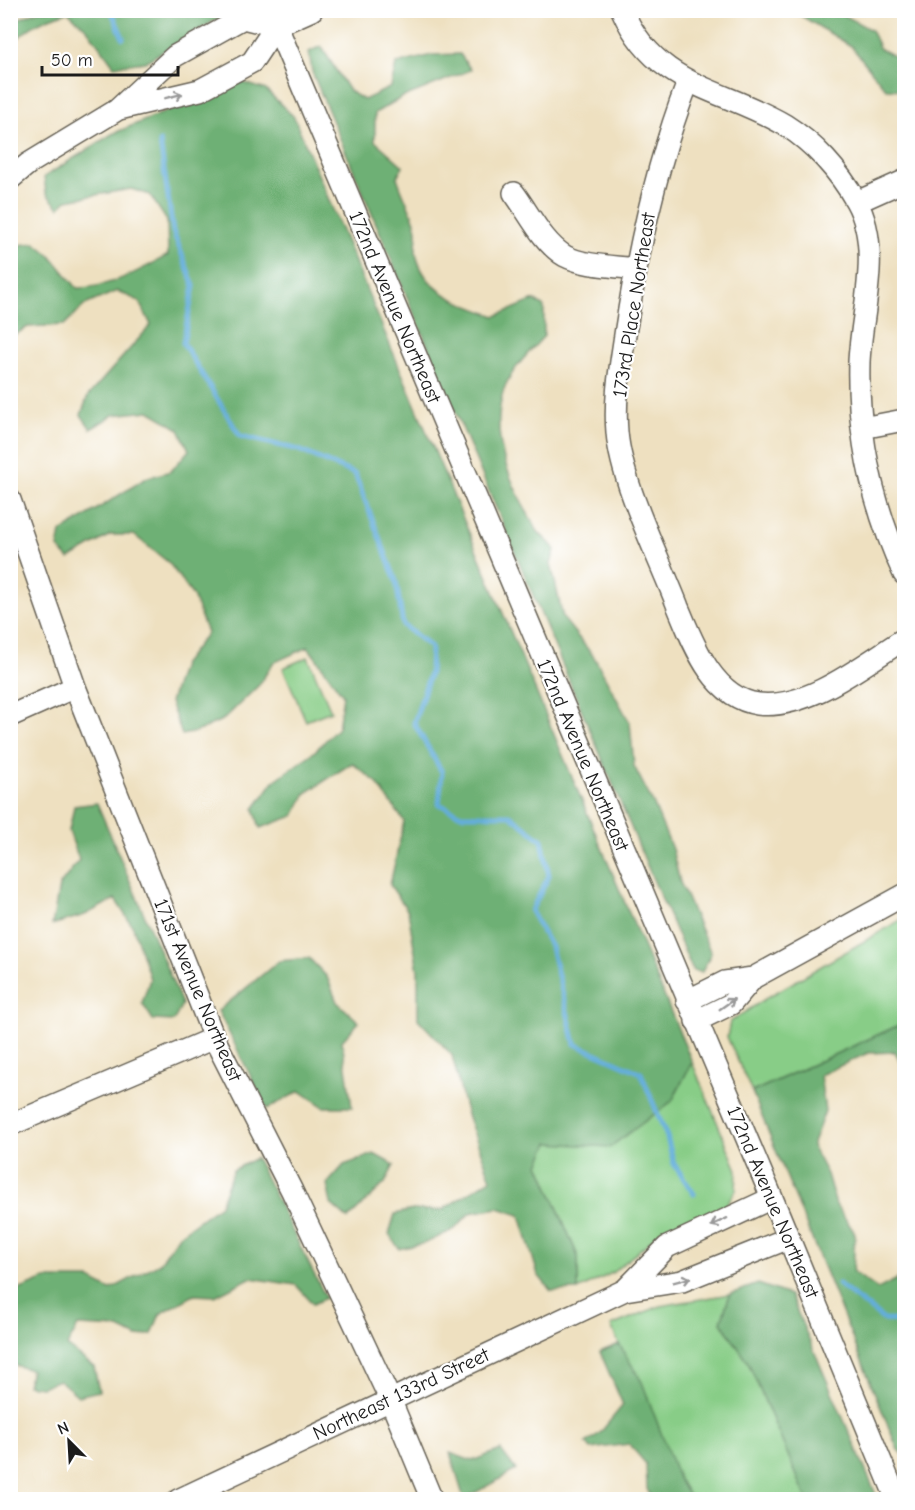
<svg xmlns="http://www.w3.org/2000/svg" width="915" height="1510" font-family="'Comic Neue',sans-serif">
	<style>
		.green { fill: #88cd87; stroke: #527452; stroke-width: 1.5 }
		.forest { fill: #6eb074; stroke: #456648; stroke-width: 1.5 }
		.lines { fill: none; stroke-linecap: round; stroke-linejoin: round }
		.stream { stroke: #63aedb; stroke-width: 5 }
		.minor-casing { stroke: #666155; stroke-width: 24 }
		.minor { stroke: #fff; stroke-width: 21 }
		.oneway { stroke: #999 }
		.labels { text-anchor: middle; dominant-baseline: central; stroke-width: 4.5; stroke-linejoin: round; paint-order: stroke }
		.street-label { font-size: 20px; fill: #1c1c1c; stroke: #fff }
	</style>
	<rect width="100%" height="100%" fill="#fff"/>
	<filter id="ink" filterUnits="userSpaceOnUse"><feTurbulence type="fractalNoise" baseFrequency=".0167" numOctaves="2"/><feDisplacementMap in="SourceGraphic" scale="12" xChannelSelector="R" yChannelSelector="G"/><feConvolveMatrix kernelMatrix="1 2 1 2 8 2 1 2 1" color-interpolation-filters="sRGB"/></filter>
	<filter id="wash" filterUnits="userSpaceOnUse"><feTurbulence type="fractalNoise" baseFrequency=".008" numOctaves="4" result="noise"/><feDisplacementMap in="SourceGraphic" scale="24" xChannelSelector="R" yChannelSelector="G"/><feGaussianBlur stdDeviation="1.35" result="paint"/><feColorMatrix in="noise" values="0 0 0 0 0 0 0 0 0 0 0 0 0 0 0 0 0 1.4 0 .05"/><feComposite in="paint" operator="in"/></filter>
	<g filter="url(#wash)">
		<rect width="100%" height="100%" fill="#eee0c0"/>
		<path class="green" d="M308,657l23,54 -25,10 -23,-53z
			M904,918v105l-152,69 -25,-55 3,-15 38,-25z
			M692,1062l45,108 -1,20 -11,18 -72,31 -41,34 -34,17v-33l-39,-93 10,-22 61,5 62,-46z
			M730,1294l-9,28 27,40 59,137h-116l-13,-21 -67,-152 49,-20z"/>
		<path class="forest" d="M40,10h191v1l-86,51 -31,4 -27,-37 -19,-17c-23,6 -42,15 -57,34v-24z
			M793,11h44l34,19 9,19 24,12v29l-18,-1 -35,-43z
			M321,46l28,45 15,9 27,-13 5,-23 36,-9 28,-1 11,16 -70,28 -26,15v28l28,25 -6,11c5,17 14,32 19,48 3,8 -1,19 0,28 7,39 46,51 80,63l38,-16 10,7v29c-15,17 -37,37 -42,60 -12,48 12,94 35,134 5,8 13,11 18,20l-4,14 12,54 31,39 36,66 4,43 20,39 18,44 8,33 31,71 -9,19 -9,-1 -44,-101 -337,-798 -3,-20z
			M239,81l27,9 28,27 398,945 -20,39 -62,46 -61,-4 -10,21 39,93v33l-27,1 -13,-16 -18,-60 -22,-7 -28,5 -15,16 -29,14 -27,6 -10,-15 6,-20 18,-4h29l49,-31 -25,-67 -14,-57 -34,-36v-48l-10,-60 -18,-26 14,-64 -28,-39 -24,-19 -46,30 -12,23 -34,12 -6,-19 20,-28 40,-29 24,-24 5,-33 -35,-48 -35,16 -14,22 -35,34 -28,13 -14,3 -12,-33 12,-37 25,-32 -14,-37 -24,-33 -35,-28h-24l-41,24 -11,-11 3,-16 85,-54 25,-7 18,-21 -11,-22 -29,-17 -36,4 -22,14 -10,-14 7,-19 63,-71 -12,-24 -22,-10 -32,14 -21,20 -36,2 -17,10v-91l24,-3 16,13 26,32c32,0 64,-18 91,-33l-1,-34 -17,-26 -19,-6 -64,11 -8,8 -13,-15 -2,-16 68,-43z
			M97,803l85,201 -8,17 -21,-1 -11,-17 8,-24 -17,-52 -18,-28 -30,16 -33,10 7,-39 20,-26 -10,-29 5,-25z
			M309,958l18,19 10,25 22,20 -17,19 10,66h-28l-24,-16 -33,18 -49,-98 61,-50z
			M904,1023v45l-9,-16 -27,1 -48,22 5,36 -13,35 15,28 9,31 19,28 -2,39 25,17 21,-11 5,2v175l-6,-5 -146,-358z
			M374,1154l20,11 -9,18 -37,36 -17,-15 -4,-20 17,-19z
			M256,1158l70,140 -13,6 -17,-19 -46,-7 -35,18 -21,-1 -34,19 -8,20 -15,3 -18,-9 -41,-2 -11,20 27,21 5,24 -21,5 -19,-16 -18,7 -14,-2 4,-15 -20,-6v-71l34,-14h45l20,11 50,-27 19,-28 41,-30 13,-35z
			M758,1284l32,11 88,204h-71l-59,-137 -27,-40 9,-28z
			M619,1344l23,38 36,96 13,21h-38l-6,-10 -1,-25 -17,-20 -38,5 -5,-6 14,-10 23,-28 -23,-53z
			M501,1450l15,20 -52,29 -14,-46 22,8z"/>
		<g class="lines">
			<path class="stream" d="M111,10l12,28
				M160,142l13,89 21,55 -11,57 57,93 59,14 56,24 41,107 7,44 28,22 -1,26 -16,50 28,49 -3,32 22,11h49l32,25 7,36 -18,35 20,36 24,97 66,29 26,64 7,27 20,30
				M838,1284l46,36 20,1"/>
		</g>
	</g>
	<g filter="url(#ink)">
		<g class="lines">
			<g class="minor-casing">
				<path id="minor" d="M270,10l510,1207 117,283
					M622,10c34,78 101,78 163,115 29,18 54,46 71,76 27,48 5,111 3,161 -2,74 14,145 45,212
					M688,82c-31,80 -49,162 -62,246 -5,35 -12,69 -9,104 4,51 42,125 61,175 15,36 35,91 80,97 50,6 106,-40 146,-65
					M119,109l81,-19 52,-28 24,-36
					M10,179l18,-15 89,-54 58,-54 68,-38 33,8 36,-16
					M514,193c15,20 29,50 51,63 19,10 49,10 71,13
					M857,202l47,-21
					M862,428l42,-8
					M10,500l65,187 139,351 78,153 98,208 42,101
					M10,716l65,-29
					M687,1001l38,-19 28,-4 151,-83
					M696,1021l35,-17 22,-26
					M10,1125l204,-87
					M625,1290l42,-43 105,-49
					M178,1500l447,-210 57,-9 107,-43"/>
			</g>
			<use href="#minor" class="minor"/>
		</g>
		<defs><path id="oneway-shaft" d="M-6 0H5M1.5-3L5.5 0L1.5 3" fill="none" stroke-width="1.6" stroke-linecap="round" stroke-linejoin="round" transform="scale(1.5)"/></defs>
		<g class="oneway">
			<use href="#oneway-shaft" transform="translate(174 96) rotate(-14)"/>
			<use href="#oneway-shaft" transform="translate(727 1004) rotate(-35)"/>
			<use href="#oneway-shaft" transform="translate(719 1222) rotate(155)"/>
			<use href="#oneway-shaft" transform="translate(682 1280) rotate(-15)"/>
		</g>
	</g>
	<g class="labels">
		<g class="street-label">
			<text transform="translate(634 305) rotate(-81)">173rd Place Northeast</text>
			<text transform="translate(395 307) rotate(67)">172nd Avenue Northeast</text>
			<text transform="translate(583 755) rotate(67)">172nd Avenue Northeast</text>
			<text transform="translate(198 990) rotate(67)">171st Avenue Northeast</text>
			<text transform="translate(773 1202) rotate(67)">172nd Avenue Northeast</text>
			<text transform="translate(401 1394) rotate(-25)">Northeast 133rd Street</text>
		</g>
	</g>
	<rect width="915" height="1510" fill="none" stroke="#fff" stroke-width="36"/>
	<g transform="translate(69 1441) rotate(336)" stroke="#ffffff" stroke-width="4.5" paint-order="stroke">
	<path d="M0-4.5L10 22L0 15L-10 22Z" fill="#1c1c1c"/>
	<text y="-9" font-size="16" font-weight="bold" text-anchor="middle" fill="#1c1c1c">N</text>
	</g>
	<path d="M42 66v9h136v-9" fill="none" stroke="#1c1c1c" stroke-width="3"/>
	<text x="51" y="66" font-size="18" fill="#1c1c1c" stroke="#ffffff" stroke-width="4.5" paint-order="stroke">50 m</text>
</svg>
